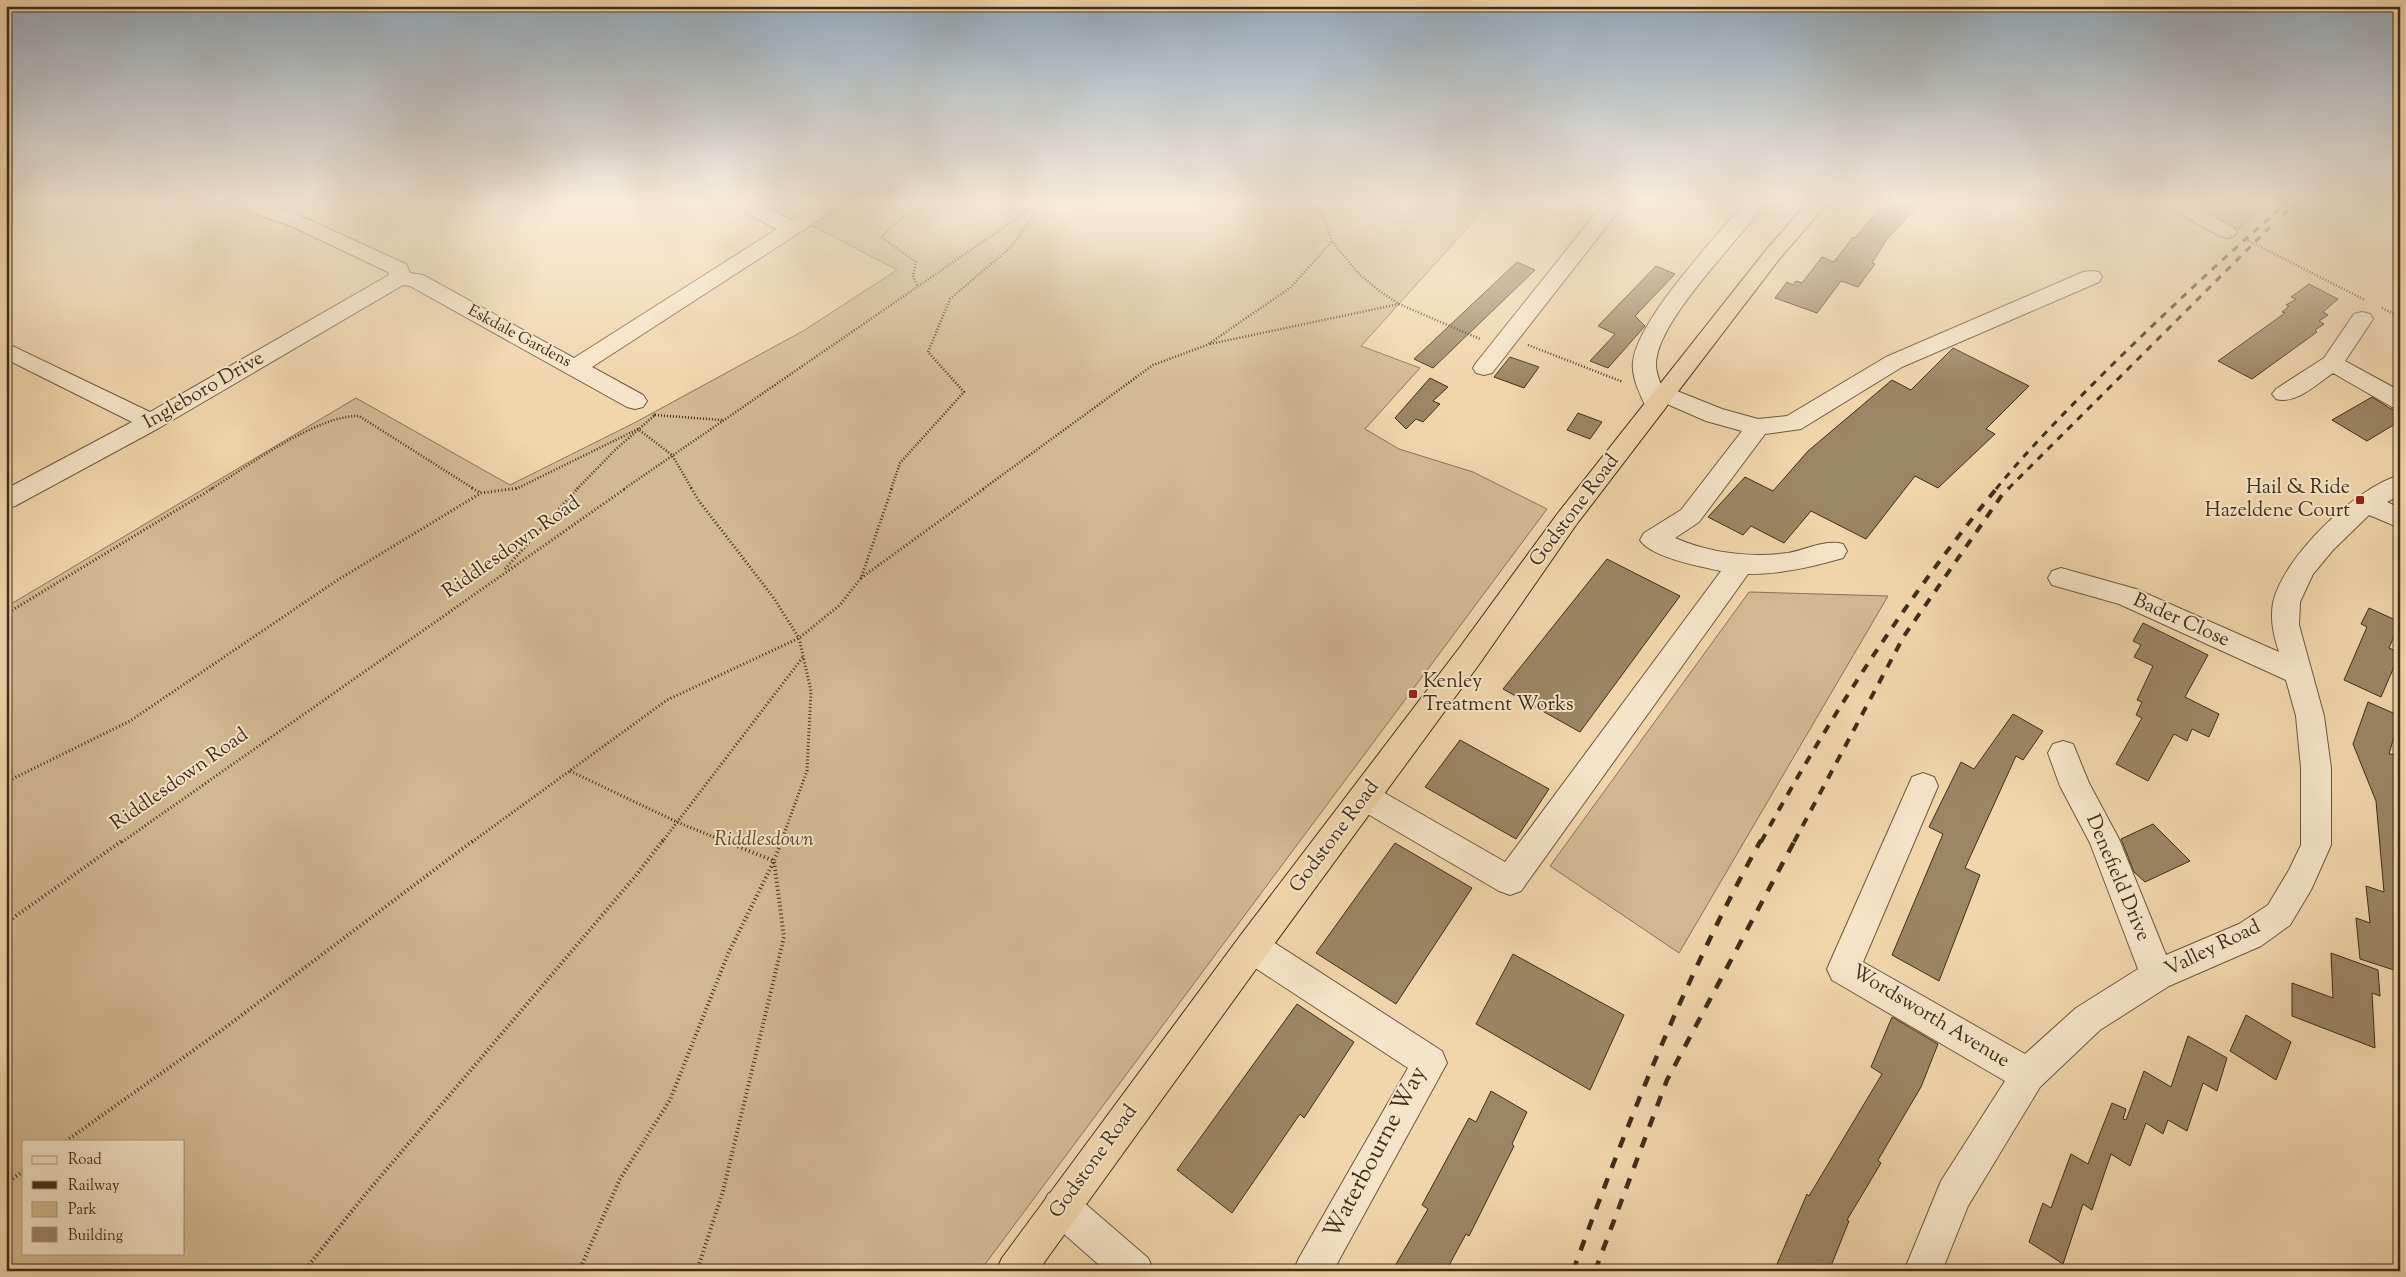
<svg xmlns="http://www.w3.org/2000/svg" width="2406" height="1277" font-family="'Sorts Mill Goudy',serif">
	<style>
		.green { fill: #d3b992; stroke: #8a7455; fill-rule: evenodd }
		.building { fill: #9c8564; stroke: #402e18 }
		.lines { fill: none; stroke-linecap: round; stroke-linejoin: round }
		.minor-casing { stroke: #6c583d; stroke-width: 2 }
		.highway-casing { stroke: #402e18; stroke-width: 2 }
		.path-far2 { stroke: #402e18; stroke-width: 2.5; stroke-dasharray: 1 2; stroke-linecap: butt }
		.path-far1 { stroke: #402e18; stroke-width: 3; stroke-dasharray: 1 2.5; stroke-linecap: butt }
		.path { stroke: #402e18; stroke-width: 4; stroke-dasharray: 1 3; stroke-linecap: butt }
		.minor { fill: #f6e4c8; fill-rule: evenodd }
		.highway { fill: #f1d5ab; fill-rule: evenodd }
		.rail-far2 { stroke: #402e18; stroke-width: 3; stroke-dasharray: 7 7; stroke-linecap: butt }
		.rail-far1 { stroke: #402e18; stroke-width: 4; stroke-dasharray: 9 9; stroke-linecap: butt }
		.rail { stroke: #402e18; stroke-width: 4.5; stroke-dasharray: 11 11; stroke-linecap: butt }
		.poi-dot { fill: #8f2418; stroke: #f6e4c8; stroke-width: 2 }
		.labels { text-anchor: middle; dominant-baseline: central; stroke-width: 4; stroke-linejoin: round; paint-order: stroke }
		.far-street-label { font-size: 16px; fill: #402e18; stroke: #f6e4c8 }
		.street-label { font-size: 20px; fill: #402e18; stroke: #f6e4c8 }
		.poi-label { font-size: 20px; fill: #402e18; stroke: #f6e4c8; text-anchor: end }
		.park-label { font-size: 20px; font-style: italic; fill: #5d4a30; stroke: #f6e4c8 }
		.near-street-label { font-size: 24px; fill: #402e18; stroke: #f6e4c8 }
	</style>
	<rect width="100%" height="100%" fill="#f1d5ab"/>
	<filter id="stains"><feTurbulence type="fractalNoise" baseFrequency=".004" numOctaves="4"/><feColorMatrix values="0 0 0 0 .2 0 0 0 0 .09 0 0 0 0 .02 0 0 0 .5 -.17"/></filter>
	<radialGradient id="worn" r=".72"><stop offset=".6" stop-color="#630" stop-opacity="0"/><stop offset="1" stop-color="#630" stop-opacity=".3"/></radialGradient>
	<path class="green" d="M845,203h645l-129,143 59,22 -55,61 34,20 74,23 74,37 -567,762h-974v-664l350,-209 154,87 126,-63 167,-91 94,-61 -86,-45zM24,1141h160v112h-160z
		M2180,203h87l-32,30z
		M1749,592l139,4 -209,357 -129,-87z"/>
	<path class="building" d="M1884,203h36l-33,36 -15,24 3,1 -17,23 -17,-6 -24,32 -42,-15 12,-16 6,3 3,-4 6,2 20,-26 12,5 19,-25 2,1z
		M1517,262l18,8 -102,98 -19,-9z
		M1656,266l19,8 -40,42 10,10 -37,42 -18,-7 25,-27 -17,-8z
		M2309,284l29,15 -15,13 5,3 -9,6 5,3 -9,6 2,2 -65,47 -34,-18 67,-48 -3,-1 7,-6 -3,-1 10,-6 -5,-2z
		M1953,348l76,38 -43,43 9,5 -57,54 -23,-12 -49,63 -55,-28 -27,32 -33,-17 -8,9 -35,-18 37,-40 28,14 35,-40 84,-71 19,10z
		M1510,357l29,10 -15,21 -30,-11z
		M1430,378l18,9 -15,14 7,3 -17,18 -7,-3 -10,10 -11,-11z
		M2372,397l19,12 9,2v10l-33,20 -35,-21z
		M1578,413l24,9 -12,17 -23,-9z
		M1607,559l73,37 -100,136 -77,-43z
		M2369,608l31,14 -11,26 11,5 -19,44 -37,-17 23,-53 -6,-3z
		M2143,623l65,32 -23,42 34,17 -10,23 -17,-8 -5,12 -13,-7 -26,47 -32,-17 26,-46 -6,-3 6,-13 -5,-2 16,-34 -19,-9 7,-12 -8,-4z
		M2368,702l32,14 -11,38 11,1v217l-40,-13 -4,-41 14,5 -4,-37 18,6 -8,-91 -23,-57z
		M2013,714l30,17 -20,29 -7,-4 -51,112 15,7 -41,106 -47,-26 51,-121 -14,-7 32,-65 13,7z
		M1460,740l89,49 -33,50 -91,-52z
		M2153,824l37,37 -45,21 -11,-10 -13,-33z
		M1395,843l77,45 -76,116 -80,-51z
		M2331,953l47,17 2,26 -8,-3 3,55 -83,-32v-33l41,15z
		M1513,954l111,61 -34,75 -114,-66z
		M1297,1004l57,38 -50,76 -4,-4 -68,99 -55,-43z
		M2246,1015l45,27 -15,38 -46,-29z
		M1892,1017l46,27 -17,43 -43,73 3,3 -34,57 2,1 -20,50h-55l33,-77 2,2 73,-122 -11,-7z
		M2188,1036l39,22 -10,33 -14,-8 -16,48 -19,-11 -5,14 -17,-11 -16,43 -19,-12 -19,56 -9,-6 -20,60 -34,-22 14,-39 8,5 20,-54 17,10 24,-61 14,6 -3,10 3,1 18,-49 27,16z
		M1491,1091l36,21 -15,32 2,2 -45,90 -3,-2 -20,37h-54l36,-62 -6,-4 47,-87 7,4z"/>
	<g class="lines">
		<g class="minor-casing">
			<path id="minor" d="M6,203h20l-3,4 -17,7z
				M233,203h30l44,16 99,45 4,9 13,2 151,83 203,-129 -43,-22 -3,-4h26l35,17 26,-17h24l-3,4 -247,160 51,28 4,6 -4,6 -8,2 -8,-2 -217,-121 -7,-1 -244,143 -144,78 -9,3v-20l126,-67 -126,-63v-16l144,69 239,-137 -1,-3 -95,-45 -57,-20z
				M1604,203h21l-133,170 -8,2 -8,-2 -3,-5 3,-5z
				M1744,203h21c-25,37 -110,119 -109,162 0,7 3,15 6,22l10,2 50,20 36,10 29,-3 99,-59 197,-85 8,-1 8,1 3,5 -3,5 -197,85 -101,62 -36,5 -66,88 -24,16c35,15 75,20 113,15 17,-3 38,-14 55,-9l4,7 -4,7c-32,9 -61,16 -95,16l-227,317 -11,4 -11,-4 -145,-85 -4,-9 4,-9 11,-4 11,4 129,74 216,-291c-19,-4 -71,-14 -81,-31l4,-7 37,-23 61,-79 -36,-10 -39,-17 -3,6 -8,2 -8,-2c-7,-12 -17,-34 -15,-48 4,-42 83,-125 111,-159z
				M2164,203h25l45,25 3,4 -3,4 -7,2 -7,-2 -53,-29z
				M2362,312l8,2 3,5 -28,42 55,30v18l-8,-2 -59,-34c-16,11 -38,32 -57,26l-4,-5 4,-5 48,-31 30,-44z
				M2400,475v20l-13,7 13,6v20l-31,-13 -36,35 -20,24 -13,28 -1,23 25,91 7,52v77l-20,45 -21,35 -29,21 -92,40 -69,44 -60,57 -72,119 -26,65h-38l37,-90 64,-100 -173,-101 -5,-11 85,-192 11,-4 11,4 4,9 -75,176 162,92 51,-46 62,-39 -48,-126 -30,-57 -12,-33 5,-9 10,-3 10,3 16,39 30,56 47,116 73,-31 29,-19 21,-35 12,-25v-77l-5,-52 -10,-36 -167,-76 -67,-19 -4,-7 4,-7 9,-3 75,21 143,63c-5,-16 -9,-31 -6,-49 10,-46 82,-115 127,-128z
				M1252,932l12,4 178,115 5,12 -114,208h-40l6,-13 109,-190 -168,-110 -4,-11 4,-11z
				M1061,1188l13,6 74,64 6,13h-48l-58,-51 -6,-13 6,-13z"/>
		</g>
		<g class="highway-casing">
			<path id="highway" d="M1807,203h21l-48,55 -204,267 -96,138 -216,295 -226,313h-42l6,-13 238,-322 220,-289 98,-134 208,-263z"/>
		</g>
		<path class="path-far2" d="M1309,203l14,14 9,24 26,32 20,17 21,14 81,35
			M2245,239l120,61
			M917,285l-4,-9 3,-14 -35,-25 24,-22 29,-12
			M2382,308l18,9
			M1210,344l189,-40
			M1528,345l95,37
			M655,415l67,5
			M211,489c37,-23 106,-74 148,-73l115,73
			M516,489l122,-60 34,26 20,34
			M577,489l38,-39 40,-35 -2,-1
			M624,489l415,-286
			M891,489l9,-26 64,-71 -36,-40 22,-53 62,-53 30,-43
			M983,489l170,-124 54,-20 83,-57 42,-47"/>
		<path class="path-far1" d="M472,488l9,5
			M691,488l8,13 74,96 26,41 12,53 -4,80 -26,71
			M505,569l73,-81
			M861,578l124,-90
			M6,614l207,-126
			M570,771l107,51 49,20
			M6,782l124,-61 206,-140 145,-88 38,-5
			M122,842l504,-354
			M472,842l195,-142 132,-62 41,-33 21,-27 31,-90
			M662,842l141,-185"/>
		<path class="path" d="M6,923l117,-83
			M66,1141l156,-111 252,-190
			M6,1183l18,-12
			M304,1271l60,-75 274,-323 25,-33
			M579,1271l41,-92 50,-79 58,-146 46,-93 8,-21
			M697,1271l26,-80 61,-254 -10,-76 -52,-21"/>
		<use href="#minor" class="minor"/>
		<use href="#highway" class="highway"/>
		<path class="rail-far2" d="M2283,215l13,-12
			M1996,489c35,-43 75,-83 115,-123 57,-56 115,-111 176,-163
			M2008,489l262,-262"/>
		<path class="rail-far1" d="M1761,842c68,-124 146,-245 236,-354
			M1794,842l110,-206 98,-141 7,-7"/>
		<path class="rail" d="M1573,1271c54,-147 112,-294 188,-431
			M1595,1271l72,-191 128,-240"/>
	</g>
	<linearGradient id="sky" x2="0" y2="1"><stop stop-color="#93aabc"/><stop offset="0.53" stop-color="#f9ecd9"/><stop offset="1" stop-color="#f9ecd9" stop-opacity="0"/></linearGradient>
	<rect width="2406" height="382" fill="url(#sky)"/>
	<g class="poi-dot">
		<rect x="2355" y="495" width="10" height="10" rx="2.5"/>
		<rect x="1408" y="689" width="10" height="10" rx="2.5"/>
	</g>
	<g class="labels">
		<g class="far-street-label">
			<text transform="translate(519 337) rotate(28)">Eskdale Gardens</text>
		</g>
		<g class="street-label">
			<text transform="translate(204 391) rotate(-30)">Ingleboro Drive</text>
			<text transform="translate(1575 511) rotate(-53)">Godstone Road</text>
			<text transform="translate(512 548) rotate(-35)">Riddlesdown Road</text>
			<text transform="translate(2181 621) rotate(24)">Bader Close</text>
			<text transform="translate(180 780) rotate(-35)">Riddlesdown Road</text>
			<text transform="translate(1335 837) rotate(-53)">Godstone Road</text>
			<text transform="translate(2117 878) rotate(67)">Denefield Drive</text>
			<text transform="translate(2213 949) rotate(-26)">Valley Road</text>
			<text transform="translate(1930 1017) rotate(31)">Wordsworth Avenue</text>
			<text transform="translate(1094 1162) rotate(-54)">Godstone Road</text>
		</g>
		<g class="poi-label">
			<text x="2350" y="488">Hail &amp; Ride<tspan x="2350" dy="23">Hazeldene Court</tspan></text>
			<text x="1423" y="682" text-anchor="start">Kenley<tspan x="1423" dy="23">Treatment Works</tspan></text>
		</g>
		<g class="park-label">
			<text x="764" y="840">Riddlesdown</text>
		</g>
		<g class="near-street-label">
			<text transform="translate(1376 1153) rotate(-62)">Waterbourne Way</text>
		</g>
	</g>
	<rect width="2406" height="1277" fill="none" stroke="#f1d5ab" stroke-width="25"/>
	<rect x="8" y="8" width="2391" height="1262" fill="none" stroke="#402e18" stroke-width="2.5"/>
	<rect x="12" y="12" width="2381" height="1252" fill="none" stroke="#402e18"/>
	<rect x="22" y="1140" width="162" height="115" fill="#f6e4c8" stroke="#ad9b82"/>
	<rect x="32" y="1156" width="25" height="8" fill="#f6e4c8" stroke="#ad9b82"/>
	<text x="68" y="1164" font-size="15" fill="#402e18">Road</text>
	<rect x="32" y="1181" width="25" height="8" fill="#402e18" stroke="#ad9b82"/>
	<text x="68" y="1190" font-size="15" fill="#402e18">Railway</text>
	<rect x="32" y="1202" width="25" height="15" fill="#d3b992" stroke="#ad9b82"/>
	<text x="68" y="1214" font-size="15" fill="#402e18">Park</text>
	<rect x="32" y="1227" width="25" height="15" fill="#9c8564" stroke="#ad9b82"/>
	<text x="68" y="1240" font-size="15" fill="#402e18">Building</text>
	<rect width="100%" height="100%" filter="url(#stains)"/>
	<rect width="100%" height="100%" fill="url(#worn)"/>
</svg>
